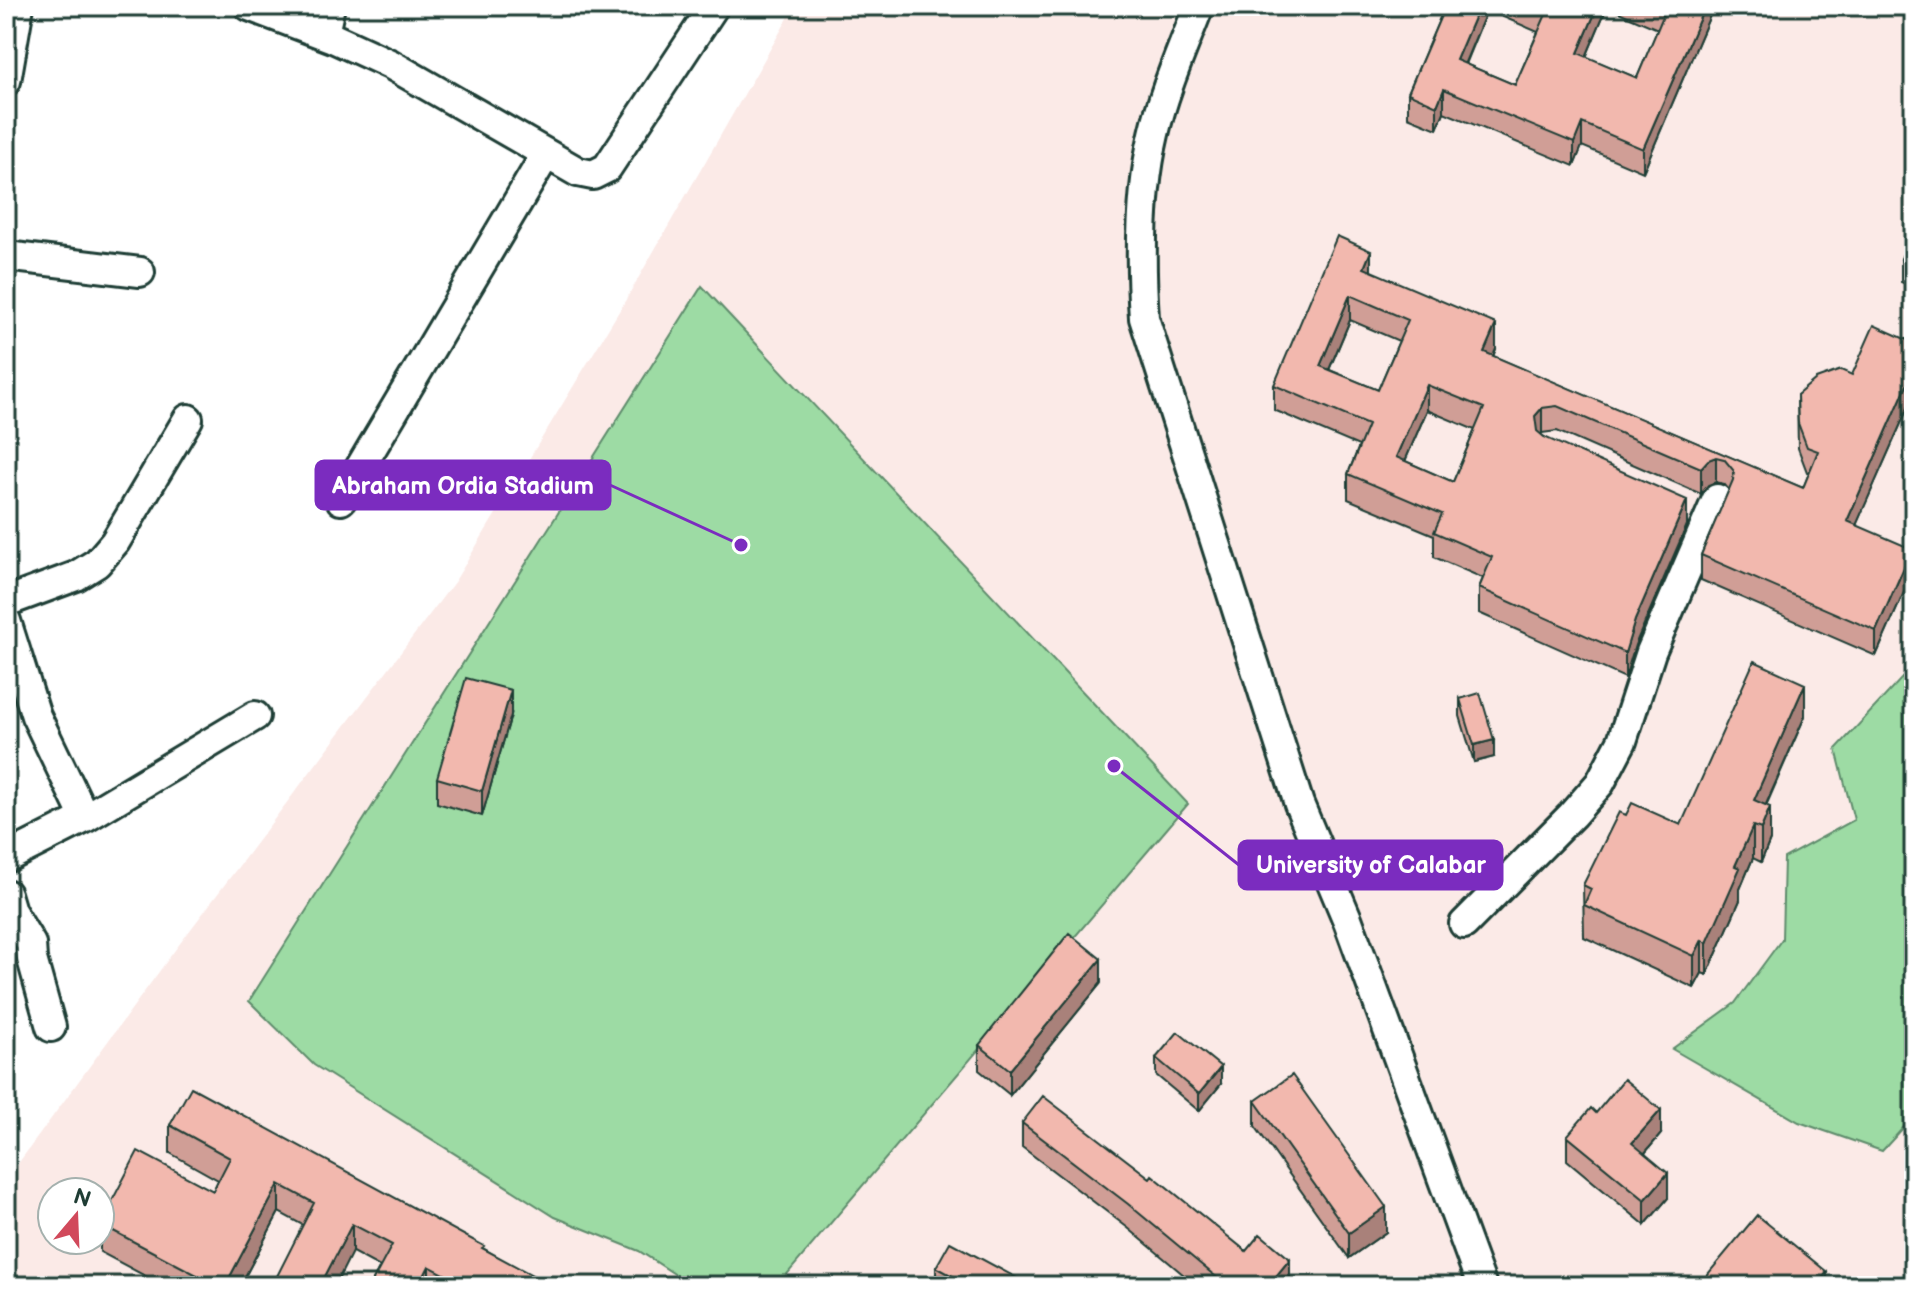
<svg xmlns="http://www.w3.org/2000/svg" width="1920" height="1292" font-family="'Balsamiq Sans',sans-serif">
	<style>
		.built { fill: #fbeae7; fill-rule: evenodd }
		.green { fill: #9ddba4; stroke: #5e8c6c; stroke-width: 2 }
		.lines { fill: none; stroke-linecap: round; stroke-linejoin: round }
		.street-casing { stroke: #1f3d34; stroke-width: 34 }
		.street { stroke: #fff; stroke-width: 28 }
		.wall { fill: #d09e96; stroke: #1f3d34; stroke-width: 2; fill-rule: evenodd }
		.shaded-wall { fill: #a9817a; stroke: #1f3d34; stroke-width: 2 }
		.building { fill: #f2b8ae; stroke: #1f3d34; stroke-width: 2; fill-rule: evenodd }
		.leader { fill: none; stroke: #7b2cbf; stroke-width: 3 }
		.callout-dot { fill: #7b2cbf; stroke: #fff; stroke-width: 3 }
		.callout { fill: #7b2cbf; stroke: #7b2cbf; stroke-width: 3 }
		.callout-label { font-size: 24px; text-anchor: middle; font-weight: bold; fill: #fff }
	</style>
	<rect width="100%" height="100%" fill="#fff"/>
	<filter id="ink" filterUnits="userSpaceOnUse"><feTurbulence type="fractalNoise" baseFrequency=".0125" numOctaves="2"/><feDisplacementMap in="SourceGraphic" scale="16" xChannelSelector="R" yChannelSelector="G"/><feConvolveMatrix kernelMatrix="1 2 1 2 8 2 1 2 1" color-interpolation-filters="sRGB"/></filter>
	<g filter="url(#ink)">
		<path class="built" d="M795,6h1119v1280h-1908v-106l169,-230 280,-369 169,-278zM52,1192h48v48h-48z"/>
		<path class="green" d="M702,286l486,518 -411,482h-84l-54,-35 -84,-34 -241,-152 -65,-64z
			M1914,665v451l-32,35 -83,-29 -127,-73 63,-46 47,-64 2,-81 70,-38 -18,-71z"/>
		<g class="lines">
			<g class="street-casing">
				<path id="street" d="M249,6l84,32 57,26 188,108 15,3 14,-7 107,-162
					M1199,6c-16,42 -35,84 -45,128 -14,59 -14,124 -10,184l155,486 49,117 134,365
					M324,34l6,-28
					M6,81l13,-75
					M6,256l134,16
					M341,500l205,-346
					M6,602l70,-26 21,-13 18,-21 73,-123
					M6,621l30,95 49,102
					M6,858l79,-40 170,-102
					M6,894l5,17 20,33 1,15 19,68
					M1464,924l108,-109 28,-32 22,-42 29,-89 66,-153"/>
			</g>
			<use href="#street" class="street"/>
		</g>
		<path class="wall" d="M1445,6h269l-71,166 -61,-26 -8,20 -130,-54 -7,17 -29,-12v-24zM1607,7l51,22 -21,49 -51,-21zM1487,10l51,22 -23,53 -50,-21z
			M1914,229v58l-13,-5v-23z
			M1371,271l125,78 -3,7 310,132 6,-15 -2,-1 -9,-24 -1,-53 55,-20 62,-32v-15v66l-58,131 56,49 -36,82 -175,-76v-25l28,-65 -5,-6 -8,-2 -8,3 -7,9 -144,-63 -15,2 -2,1 147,91 -52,120 -10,33 -146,-65v-25l4,-10 -49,-21v-22l-86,-36v-25l11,-28 -85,-36v-25zM1350,320l49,21 -21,49 -49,-20zM1427,410l48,20 -22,52 -48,-21z
			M1460,699l34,58 -20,5 -14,-46z
			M511,715l-29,101 -45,-13v-25z
			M1805,716l-39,90 4,34 -9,22 -8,-4 -13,31v11l-33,75 -5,-2 -8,15 -110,-51 -1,-52 43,-70 55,10z
			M1101,983l-91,112 -31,-25v-25z
			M1156,1058l65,26 -22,27 -43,-36z
			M1255,1101l131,131 -37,26 -94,-132z
			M1596,1113l65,21 -16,19 23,45 -23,27 -78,-65v-24z
			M1022,1123l224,128 44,33 -2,2h-91l-69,-58 -106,-81z
			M170,1125l314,124 63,37h-177l10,-19 -101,-55 -39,74h-76l-64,-34v-29l113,-32 5,-11 -48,-27z
			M936,1267l92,19h-88l-4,-2z"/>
		<path class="shaded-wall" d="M1479,6h8v4l-31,74v-24z
			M1598,6h9v1l-29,69v-23z
			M1705,6h9l-71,166v-23z
			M1444,89v23l-7,17v-23z
			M1582,123v23l-8,20v-23z
			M1371,251v25l-7,-8z
			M1350,295v25l-30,71v-25z
			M1496,324v25l-12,28v-25z
			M1914,369v25l-67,152v-25z
			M1427,385v25l-31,72v-25z
			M1542,408v25l-7,8v-25z
			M1716,457v25l-8,3 -7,9v-26l7,-8z
			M1687,500v25l-52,120 -10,33v-25l10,-33z
			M1912,549v25l-36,82v-25z
			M1805,684v32l-49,111 -2,-27z
			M511,690v25l-29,101v-25z
			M1494,740v17l-20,5v-17z
			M1770,807v33l-9,22v-33z
			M1753,826v32l-13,31v11l-33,75v-32l28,-77z
			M1702,940v33l-8,15v-32z
			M1101,959v24l-91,112v-25z
			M1221,1067v17l-22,27v-17z
			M1661,1110v24l-29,34v-25z
			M1668,1173v25l-23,27v-25z
			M279,1184v28l-39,74h-15z
			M1386,1207v25l-37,26v-25z
			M352,1224v28l-17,34h-15z
			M1290,1259v25l-2,2h-20z
			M429,1266v20h-10z
			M1827,1272v14h-11z"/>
		<path class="building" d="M1445,6h34l-23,54 59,25 32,-73 -15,-6h66l-20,47 59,25 29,-69 -7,-3h46l-62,143 -61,-26 -8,20 -130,-54 -7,17 -29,-13z
			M1914,229v35l-13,-5z
			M1337,236l34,15 -7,17 132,56 -12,28 319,136 15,-37 -11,-4 -9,-24 -1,-28 19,-16 25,-9 11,5 22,-50 40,18v26l-67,152 65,28 -36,82 -175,-76 32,-75 1,-9 -10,-12 -8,-2 -8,3 -7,8 -144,-62 -15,2 -7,8 2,15 7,6 143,63 -52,120 -10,33 -146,-65 13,-31 -58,-25 8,-18 -94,-40 20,-49 -94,-40zM1350,295l58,25 -30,70 -58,-24zM1427,385l57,23 -31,74 -57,-25z
			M1754,661l51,23 -51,116 16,7 -9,22 -8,-3 -18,40 5,2 -33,75 -5,-3 -8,16 -110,-51 7,-16 -8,-4 36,-73 7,3 6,-12 49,22z
			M466,678l45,12 -29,101 -45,-13z
			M1480,693l14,47 -20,5 -14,-46z
			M1069,933l32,26 -91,111 -31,-25z
			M1178,1032l43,35 -22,27 -43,-36z
			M1292,1075l94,132 -37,26 -94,-132z
			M1624,1079l37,31 -29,33 36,30 -23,27 -78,-64 24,-28 5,5z
			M191,1087l293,159 -2,2 65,35 -1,3h-79l-38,-20 -10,20h-49l22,-41 -40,-21 -32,62h-48l42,-83 -35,-19 -54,102h-34l6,-11 -97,-51 38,-73 75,40 17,-33 -60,-33z
			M1043,1096l107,82 2,-3 94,76 14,-17 30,25 -22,27h-41l-99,-82 -106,-81z
			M1757,1215l70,57 -11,14h-118z
			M950,1242l78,42 -1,2h-56l-35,-19z"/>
	</g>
	<path class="leader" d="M741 545L610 485M1114 766L1239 865"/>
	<g class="callout-dot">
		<circle cx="741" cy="545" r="8"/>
		<circle cx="1114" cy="766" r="8"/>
	</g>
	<g class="callout">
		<rect x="316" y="461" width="294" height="48" rx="8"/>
		<rect x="1239" y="841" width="263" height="48" rx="8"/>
	</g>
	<g class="callout-label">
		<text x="463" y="494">Abraham Ordia Stadium</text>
		<text x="1371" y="873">University of Calabar</text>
	</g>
	<rect width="1920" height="1292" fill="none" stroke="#fff" stroke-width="32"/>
	<rect x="16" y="16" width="1888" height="1260" fill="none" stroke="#1f3d34" stroke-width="3" filter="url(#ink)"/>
	<g transform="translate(76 1216) rotate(19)"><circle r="38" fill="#ffffff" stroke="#a5b1ae" stroke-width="2"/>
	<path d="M0-6L14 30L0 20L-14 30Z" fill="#d1495b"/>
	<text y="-12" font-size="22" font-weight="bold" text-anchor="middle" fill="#1f3d34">N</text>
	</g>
</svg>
